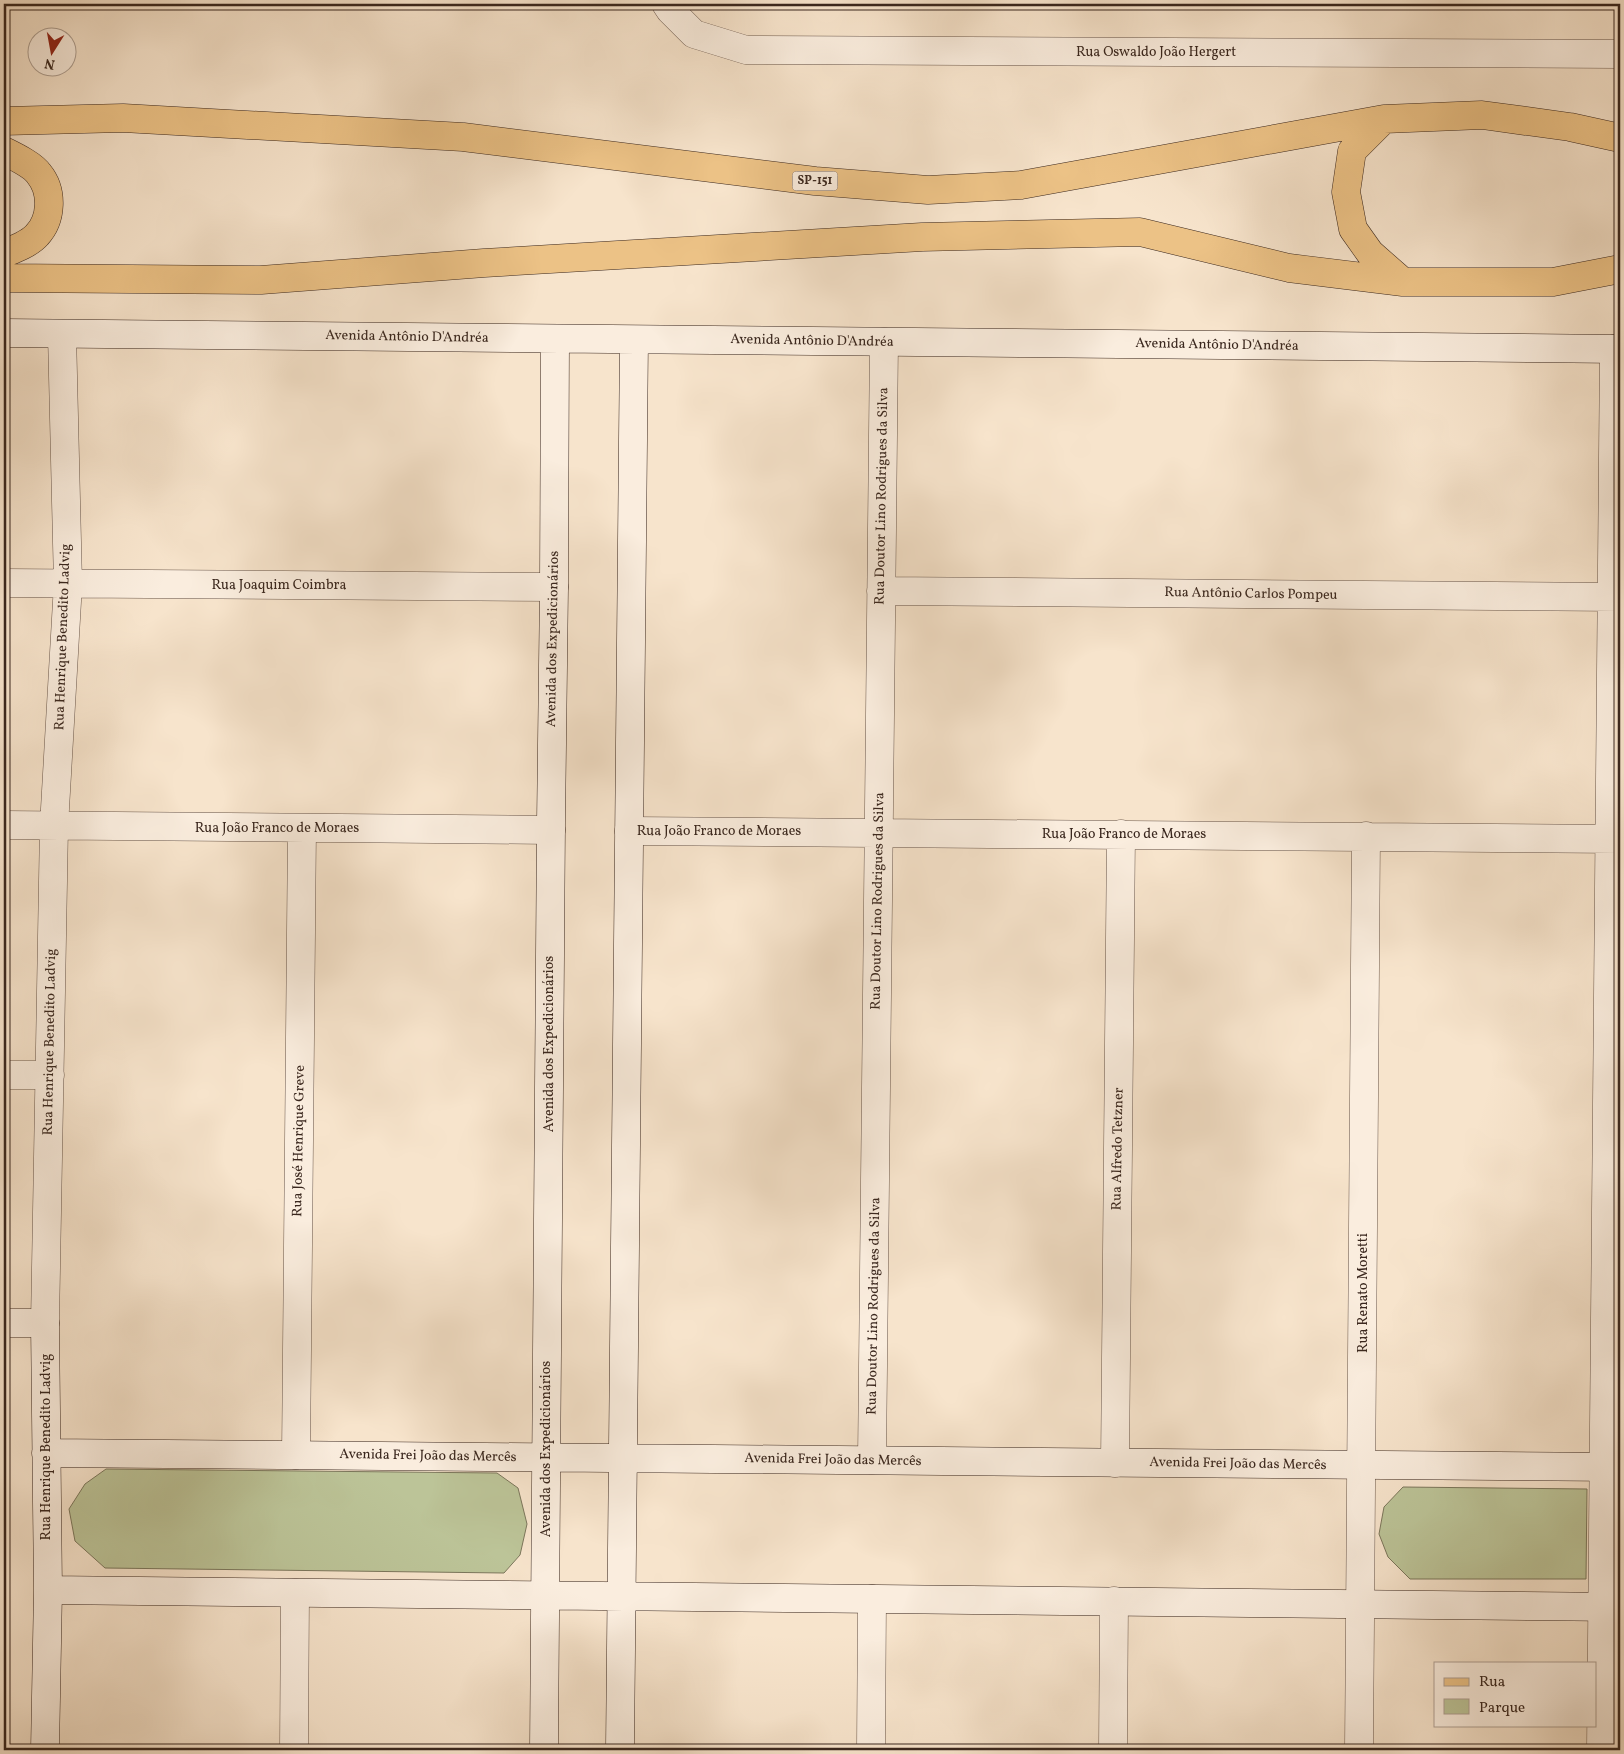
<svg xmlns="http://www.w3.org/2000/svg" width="1624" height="1754" font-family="Vollkorn,serif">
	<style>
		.green { fill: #bcc498; stroke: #7b765b }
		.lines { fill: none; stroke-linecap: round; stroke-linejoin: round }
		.street-casing { stroke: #69564a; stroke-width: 29 }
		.secondary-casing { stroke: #3a271e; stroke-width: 29 }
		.primary-casing { stroke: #3a271e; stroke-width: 29 }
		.street { stroke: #faedde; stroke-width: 28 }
		.secondary { stroke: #faedde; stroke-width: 28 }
		.primary { stroke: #ecc286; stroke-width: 28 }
		.labels { text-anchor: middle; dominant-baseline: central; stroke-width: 5; stroke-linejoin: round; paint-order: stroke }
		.shield { fill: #faedde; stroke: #746258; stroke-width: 1 }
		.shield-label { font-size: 12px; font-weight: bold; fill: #3a271e }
		.street-label { font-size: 14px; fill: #3a271e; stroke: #faedde }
	</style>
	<rect width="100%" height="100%" fill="#f7e4cc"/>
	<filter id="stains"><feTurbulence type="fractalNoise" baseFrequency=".004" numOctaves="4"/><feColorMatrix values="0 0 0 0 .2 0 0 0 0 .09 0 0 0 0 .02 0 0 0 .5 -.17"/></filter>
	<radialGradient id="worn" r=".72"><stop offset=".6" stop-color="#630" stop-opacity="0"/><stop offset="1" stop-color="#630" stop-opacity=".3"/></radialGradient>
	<path class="green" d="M106,1469l391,4 21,15 9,36 -7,31 -16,18 -399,-5 -30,-27 -6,-32 16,-25z
		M1403,1487l184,2 -1,90h-176l-22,-22 -9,-23 5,-27z"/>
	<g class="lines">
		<g class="street-casing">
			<path id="street" d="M666,4l4,6 24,24 52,16 874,4
				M4,583l550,4
				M881,591l739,6
				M4,825l547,5
				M629,831l991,8
				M4,1075h46
				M45,1323l9,-497 14,-242 -6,-250
				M296,1455l6,-627
				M872,1460l12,-1118
				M1115,1463l6,-629
				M294,1750l1,-157
				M871,1750l1,-151
				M1113,1750l1,-149
				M1359,1750l7,-914
				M1601,1750l13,-1401"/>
		</g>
		<g class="secondary-casing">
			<path id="secondary" d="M4,333l1616,16
				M4,1323h41l3,267 -3,160
				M46,1453l1574,14
				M48,1590l1572,17
				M544,1750l7,-927 3,-236 1,-248
				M620,1750l14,-1410"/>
		</g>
		<g class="primary-casing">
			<path id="primary" d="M1384,119l-32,32 -6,41 7,37 17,24 33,29
				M4,121l119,-3 340,19 352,44 113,9 93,-5 363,-66 98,-4 88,12 50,11
				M4,151c10,5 29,14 35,23 14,17 13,45 -2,61 -7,8 -23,15 -33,18
				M4,278l257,2 223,-17 438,-26 218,-5 149,36 114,14h150l67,-13"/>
		</g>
		<use href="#street" class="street"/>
		<use href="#secondary" class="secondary"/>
		<use href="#primary" class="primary"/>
	</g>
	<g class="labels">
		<rect class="shield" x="792.5" y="171.5" width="45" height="19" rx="4"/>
		<g class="shield-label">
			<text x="815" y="181">SP-151</text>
		</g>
		<g class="street-label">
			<text x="1156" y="52">Rua Oswaldo João Hergert</text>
			<text transform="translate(407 337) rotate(1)">Avenida Antônio D'Andréa</text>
			<text transform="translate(812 341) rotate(1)">Avenida Antônio D'Andréa</text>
			<text transform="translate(1217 345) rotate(1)">Avenida Antônio D'Andréa</text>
			<text transform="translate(882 496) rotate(-89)">Rua Doutor Lino Rodrigues da Silva</text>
			<text x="279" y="585">Rua Joaquim Coimbra</text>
			<text transform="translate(1251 594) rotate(1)">Rua Antônio Carlos Pompeu</text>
			<text transform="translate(63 637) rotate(-88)">Rua Henrique Benedito Ladvig</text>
			<text transform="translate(553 639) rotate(-89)">Avenida dos Expedicionários</text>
			<text x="277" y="828">Rua João Franco de Moraes</text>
			<text x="719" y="831">Rua João Franco de Moraes</text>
			<text x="1124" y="834">Rua João Franco de Moraes</text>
			<text transform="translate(878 901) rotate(-89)">Rua Doutor Lino Rodrigues da Silva</text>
			<text transform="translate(50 1042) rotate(-89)">Rua Henrique Benedito Ladvig</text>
			<text transform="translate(549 1044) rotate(-90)">Avenida dos Expedicionários</text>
			<text transform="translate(299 1141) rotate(-89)">Rua José Henrique Greve</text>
			<text transform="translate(1118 1149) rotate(-89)">Rua Alfredo Tetzner</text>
			<text transform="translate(1363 1293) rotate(-90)">Rua Renato Moretti</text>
			<text transform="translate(874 1306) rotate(-89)">Rua Doutor Lino Rodrigues da Silva</text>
			<text transform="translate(46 1447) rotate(-90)">Rua Henrique Benedito Ladvig</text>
			<text transform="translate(546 1449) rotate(-90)">Avenida dos Expedicionários</text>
			<text transform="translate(428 1456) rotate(1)">Avenida Frei João das Mercês</text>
			<text transform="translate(833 1460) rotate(1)">Avenida Frei João das Mercês</text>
			<text transform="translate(1238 1464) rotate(1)">Avenida Frei João das Mercês</text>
		</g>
	</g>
	<rect width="1624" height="1754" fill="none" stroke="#f7e4cc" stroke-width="20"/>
	<rect x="5" y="5" width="1614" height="1744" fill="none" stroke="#3a271e" stroke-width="2.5"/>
	<rect x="10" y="10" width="1604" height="1734" fill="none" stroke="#3a271e"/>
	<rect x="1434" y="1662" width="162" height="65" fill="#faedde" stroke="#ad9e91"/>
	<rect x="1444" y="1678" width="25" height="8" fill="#ecc286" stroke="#ad9e91"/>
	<text x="1479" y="1686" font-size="15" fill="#3a271e">Rua</text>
	<rect x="1444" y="1699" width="25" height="15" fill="#bcc498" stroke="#ad9e91"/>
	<text x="1479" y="1712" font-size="15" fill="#3a271e">Parque</text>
	<g transform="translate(52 52) rotate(191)"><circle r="24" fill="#faedde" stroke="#ad9e91"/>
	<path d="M0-4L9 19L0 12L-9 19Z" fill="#8f2418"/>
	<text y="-8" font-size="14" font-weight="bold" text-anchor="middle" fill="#3a271e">N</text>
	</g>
	<rect width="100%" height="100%" filter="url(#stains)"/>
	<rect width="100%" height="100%" fill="url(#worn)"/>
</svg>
